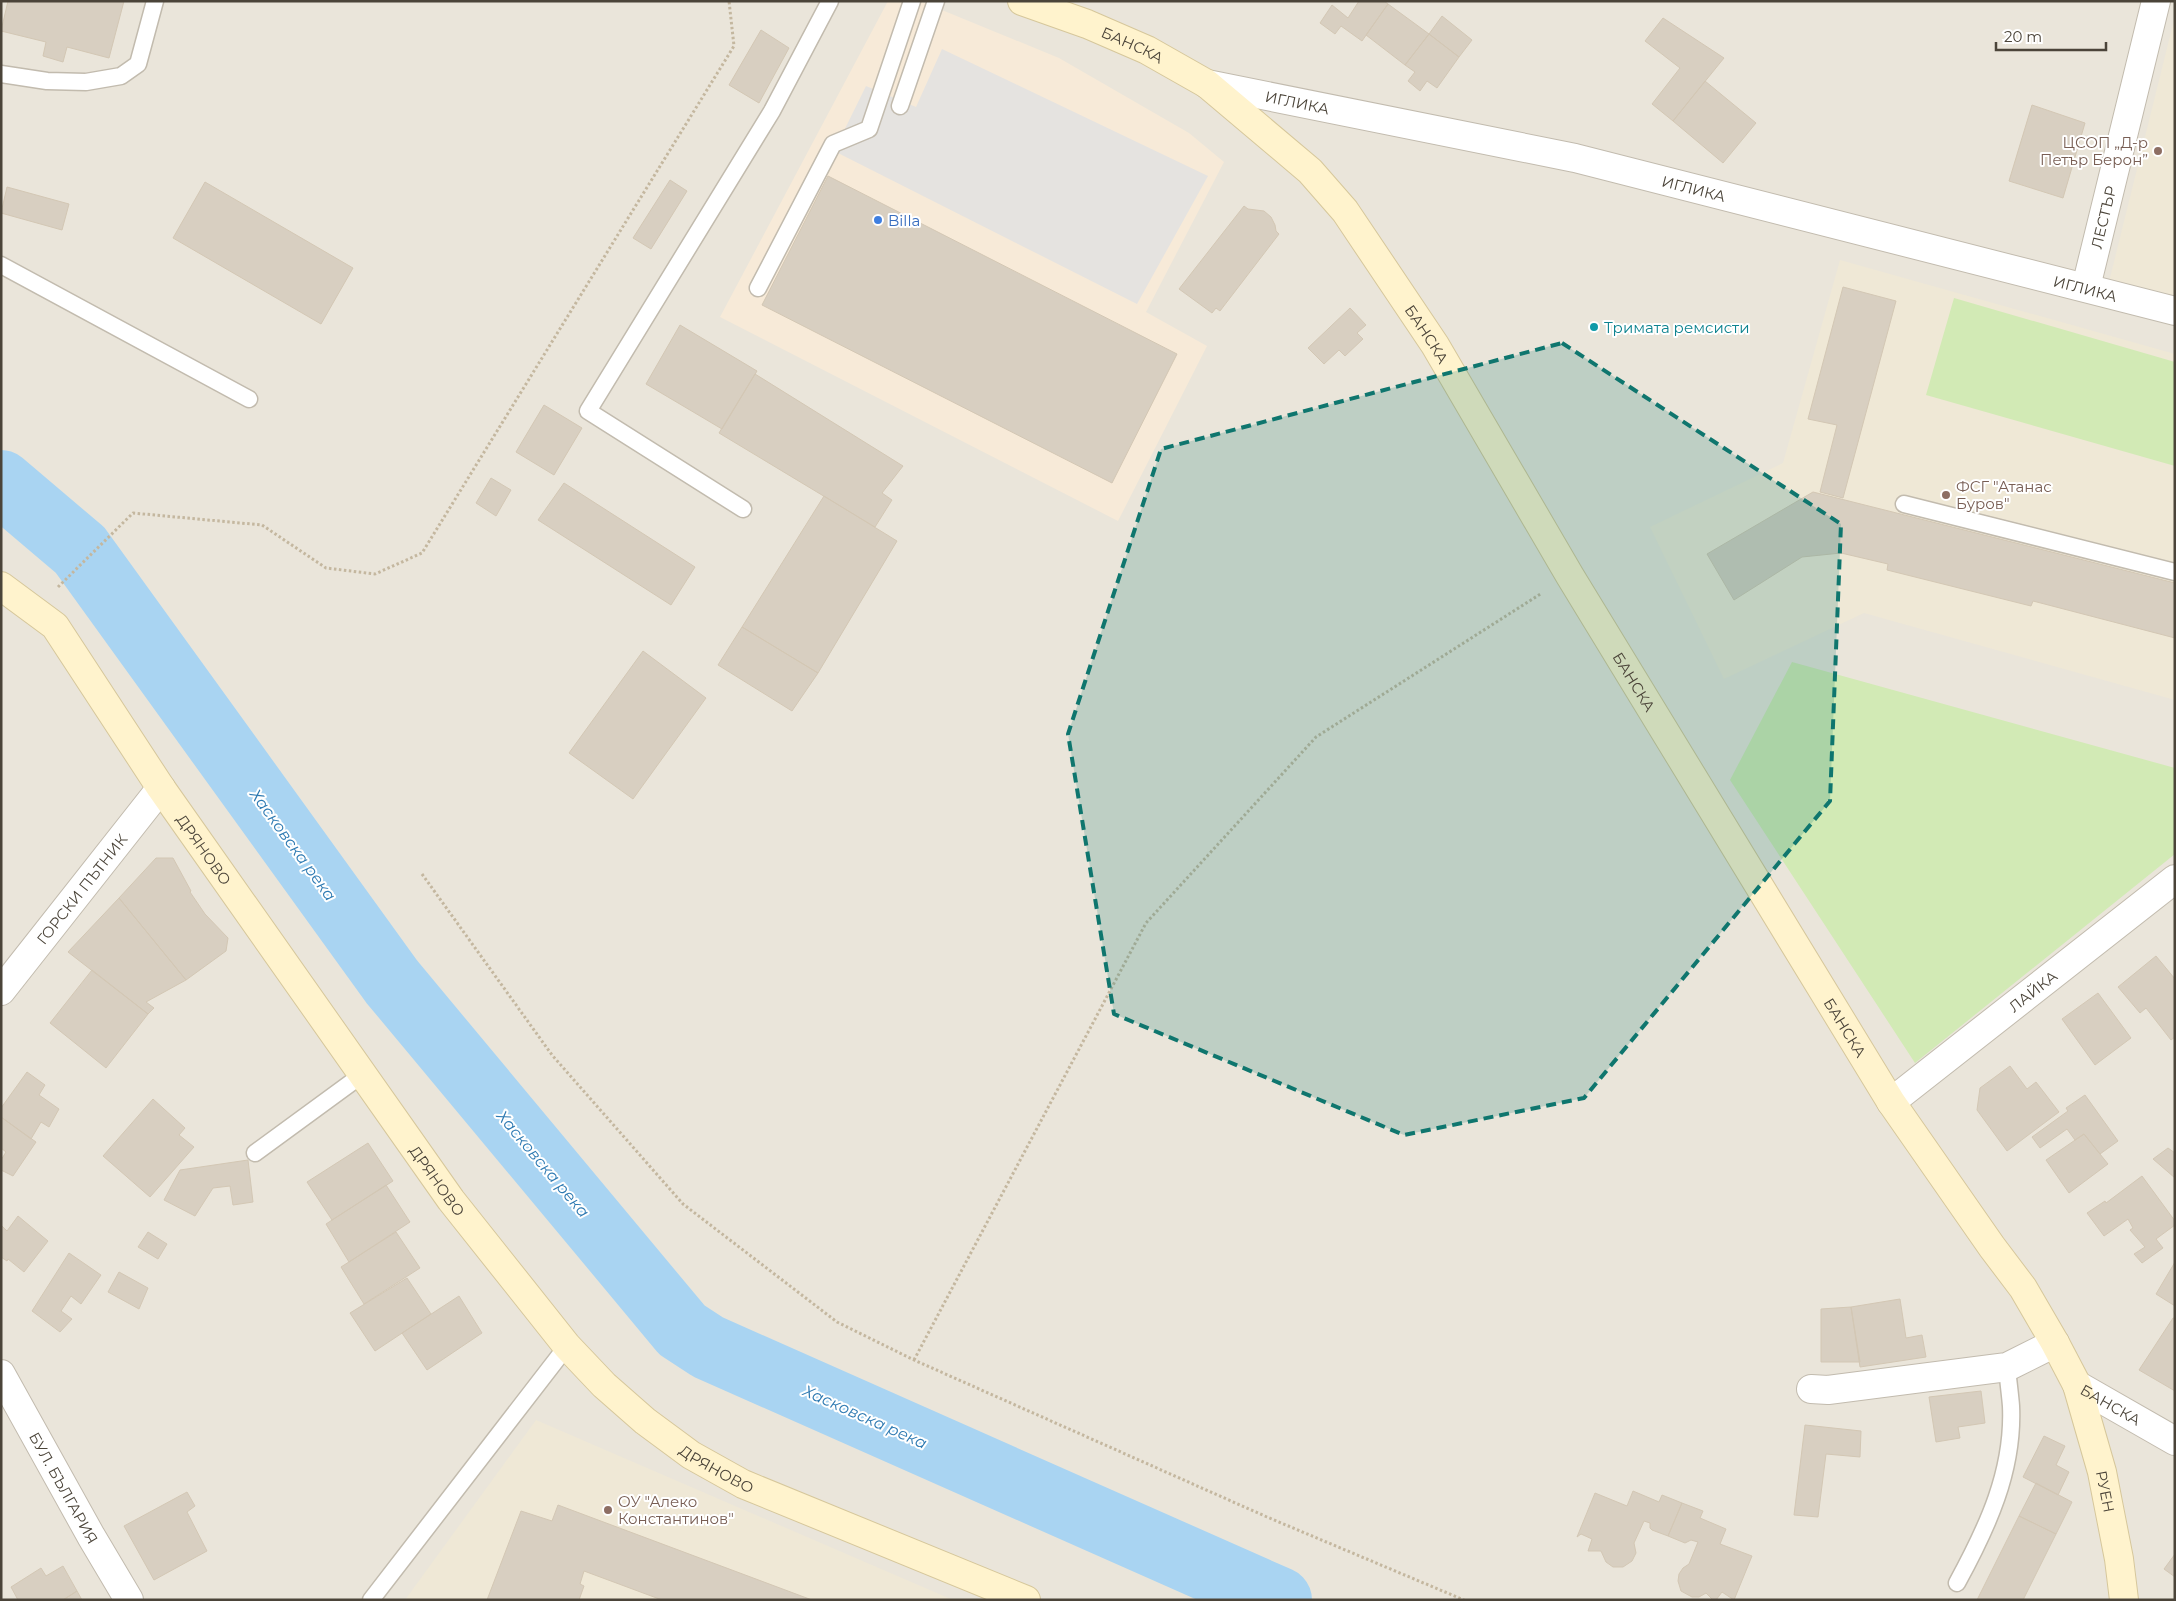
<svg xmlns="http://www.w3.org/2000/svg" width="2176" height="1601" font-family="Montserrat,sans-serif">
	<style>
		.residential { fill: #eae5da }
		.commercial { fill: #f7ead8 }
		.education { fill: #efe8d6 }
		.green { fill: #d2eab5 }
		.parking { fill: #e5e3e0 }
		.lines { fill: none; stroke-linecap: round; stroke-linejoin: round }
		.river { stroke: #a9d4f2; stroke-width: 66 }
		.building { fill: #d8cfc1; stroke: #d3c7b4 }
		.lane-casing { stroke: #c2bbae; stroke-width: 19 }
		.street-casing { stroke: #c2bbae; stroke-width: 30 }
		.secondary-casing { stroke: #d6c79b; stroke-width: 30 }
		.path { stroke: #c4b79f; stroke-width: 3; stroke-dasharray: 2.5 2.5; stroke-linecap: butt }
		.lane { stroke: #fff; stroke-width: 16 }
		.street { stroke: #fff; stroke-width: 28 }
		.secondary { stroke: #fff3cd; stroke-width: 28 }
		.marked { fill: #0f766e; fill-opacity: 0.2; stroke: #0f766e; stroke-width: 4; stroke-dasharray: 10 6; stroke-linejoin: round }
		.education-dot { fill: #8d6e63; stroke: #fff; stroke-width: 2 }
		.shop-dot { fill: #3f7fe0; stroke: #fff; stroke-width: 2 }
		.culture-dot { fill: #0f9aa8; stroke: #fff; stroke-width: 2 }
		.labels { text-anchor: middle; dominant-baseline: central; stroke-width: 4; stroke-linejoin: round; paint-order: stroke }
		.street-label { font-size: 15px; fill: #4b4439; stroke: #fff }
		.education-label { font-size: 15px; fill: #785e54; stroke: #fff; text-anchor: start }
		.shop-label { font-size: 15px; fill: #366cbe; stroke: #fff; text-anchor: start }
		.culture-label { font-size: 15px; fill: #0d838f; stroke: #fff; text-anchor: start }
		.water-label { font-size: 16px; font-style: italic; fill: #2e7ab2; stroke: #fff }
	</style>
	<rect width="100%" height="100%" fill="#f6f3ec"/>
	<path class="residential" d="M1,1h2174v1599h-2174z"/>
	<path class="commercial" d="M888,1h32l139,57 130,75 35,29 -78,150 61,34 -89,175 -398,-204z"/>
	<path class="education" d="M2175,16v286l-67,-16z
		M1840,260l335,94v346l-311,-87 -140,66 -74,-152 133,-64z
		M536,1420l417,180h-548z"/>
	<path class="green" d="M1954,298l221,64v104l-249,-71z
		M1792,662l383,106v86l-260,209 -185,-283z"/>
	<path class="parking" d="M942,49l266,127 -71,128 -303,-153 32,-65 50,21z"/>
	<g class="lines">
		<path class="river" d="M1,483l79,67 312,432 290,348 26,17 571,253"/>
	</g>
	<path class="building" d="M8,1h116l-15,57 -42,-11 -4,15 -20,-6 3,-14 -45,-11z
		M1359,1h25l4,3 -26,37 -21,-15 -6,8 -15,-11 12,-18 16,13z
		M1388,4l41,30 -24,31 -39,-30z
		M1442,16l30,24 -13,17 -30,-23z
		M1663,18l61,40 -51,63 -21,-17 28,-36 -35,-27z
		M761,30l28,18 -30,55 -30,-18z
		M1429,34l30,23 -22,31 -10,-7 -7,10 -12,-10 7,-9 -10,-7z
		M1705,81l51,42 -33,40 -50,-42z
		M2032,105l53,18 -22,75 -54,-17z
		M828,176l349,178 -65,129 -350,-178z
		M670,180l17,11 -36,58 -18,-11z
		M205,182l148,86 -32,56 -148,-86z
		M7,187l62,17 -7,26 -61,-17z
		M1244,206l4,3 16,2 7,6 4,8 1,6 3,3 -59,77 -4,-3 -4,5 -33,-24z
		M1843,287l53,14 -53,197 -23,-6 17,-67 -29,-6z
		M1350,308l16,17 -9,8 6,6 -18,17 -6,-6 -15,14 -16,-16z
		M680,325l77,46 -35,58 -76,-45z
		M755,374l148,92 -21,27 10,7 -17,27 -156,-94z
		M544,405l38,23 -28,47 -38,-23z
		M491,478l20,12 -15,26 -20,-13z
		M564,483l131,84 -24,38 -133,-85z
		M1813,492l362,91v55l-142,-37 -2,5 -144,-36 1,-6 -47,-11 -39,4 -68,43 -27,-46z
		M824,496l73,45 -79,132 -76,-46z
		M742,627l76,46 -26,38 -74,-46z
		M643,651l63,47 -73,101 -64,-46z
		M156,858h17l18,33 -1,1 15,22 23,24 -2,13 -40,29 -67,-82z
		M119,898l67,82 -40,22 8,6 -6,6 -80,-62z
		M2156,956l19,23v58l-4,3 -25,-32 -6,5 -22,-26z
		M92,970l56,44 -42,54 -56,-45z
		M2098,993l33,45 -36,27 -33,-46z
		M2010,1066l17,23 9,-7 23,30 -52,39 -30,-41 3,-22z
		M27,1072l18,13 -6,10 20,14 -10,18 -8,-5 -10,17 -30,-22v-9z
		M2085,1095l33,46 -18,13 -16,-20 -9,6 -8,-11 -27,19 -8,-11 36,-26 -2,-3z
		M153,1099l32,29 -6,7 15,12 -44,50 -47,-41z
		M1,1117l35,25 -23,34 -12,-6v-10l5,-8 -5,-4z
		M2084,1134l24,30 -39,29 -23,-33z
		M368,1143l25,38 -61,39 -25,-38z
		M2168,1148l7,5v25l-22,-19z
		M248,1160l5,42 -20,3 -3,-19 -17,2 -18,28 -31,-16 16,-30z
		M2142,1176l33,45v4l-19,14 7,9 -21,15 -8,-9 11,-7 -15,-17 3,-2 -5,-9 -24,17 -17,-23 18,-12 1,2z
		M386,1185l24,37 -61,40 -23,-38z
		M18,1216l30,25 -24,31 -16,-13 -1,2 -6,-4v-32l6,6z
		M148,1232l19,12 -9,15 -20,-12z
		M396,1232l24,36 -56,36 -23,-37z
		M69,1253l32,22 -20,29 -10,-8 -10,15 11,8 -12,13 -28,-21z
		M2175,1262v44l-19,-12z
		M119,1272l29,16 -9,21 -31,-17z
		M407,1278l24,36 -56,37 -25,-38z
		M459,1296l23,37 -55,37 -25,-37z
		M1900,1299l6,39 16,-3 4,22 -66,10 -9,-60z
		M1851,1307l9,55h-39v-53z
		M2173,1318h2v73l-36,-21z
		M1981,1391l4,32 -27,4 2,11 -24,4 -7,-45z
		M1805,1425l56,6 -1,26 -34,-3 -8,63 -24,-2z
		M2044,1436l21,10 -9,19 13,7 -11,23 -35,-18z
		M2036,1483l36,19 -16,32 -37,-18z
		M1633,1491l26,11 3,-7 20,8 -14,33 -16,-6 -2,-2v-5l-6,-2 -10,22 2,10 -4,8 -9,6h-10l-7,-5 -5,-11h-13l4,-12 -11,-5 -4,3 18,-44 32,13z
		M187,1492l8,14 -8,6 20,39 -53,29 -30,-54z
		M1682,1503l21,8 -3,7 26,11 -6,15 32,12 -18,44 -12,-8 -6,8h-3l-7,-7 -7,4h-7l-11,-6 -3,-10 1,-7 4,-6 6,-4 9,-22 -7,-2 -6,3 -17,-7z
		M558,1505l254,95h-150l-78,-29 -4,13 4,2 -5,14h-92l34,-89 31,10z
		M2019,1516l37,18 -33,66h-46z
		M2175,1554v23l-11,-8z
		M63,1566l14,25 -14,9h-45l-7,-13 30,-19 5,8z
		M77,1591l5,9h-19z"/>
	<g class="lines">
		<g class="lane-casing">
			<path id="lane" d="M1,74l46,7 39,1 35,-6 17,-12 17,-63
				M900,106l36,-105
				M1,265l248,134
				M758,288l75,-144 36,-15 43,-128
				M1904,504l271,68
				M743,509l-155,-98 184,-300 58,-110
				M255,1153l108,-79
				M1957,1583c30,-55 57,-112 54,-177 -1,-13 -3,-26 -4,-39
				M371,1600l196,-254"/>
		</g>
		<g class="street-casing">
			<g id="street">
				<path id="s1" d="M1207,84l368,74 600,153"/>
				<path id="s2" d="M2086,287l70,-286"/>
				<path id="s3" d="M1,991l160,-203"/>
				<path id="s4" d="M1891,1102l284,-223"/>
				<path id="s5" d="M1,1374l90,162 38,64"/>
				<path id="s6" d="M2077,1385l98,56"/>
				<path d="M1811,1389l17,1 179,-23 48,-24"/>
			</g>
		</g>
		<g class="secondary-casing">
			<g id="secondary">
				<path id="s7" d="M1022,1l65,23 60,26 60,34 103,87 35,40 90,134 135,231 321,526 101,145 31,41 32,55 22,42 25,87 17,87 5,41"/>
				<path id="s8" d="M1,586l54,40 106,162 290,412 116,146 37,39 41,36 46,34 52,29 283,116"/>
			</g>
		</g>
		<path class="path" d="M58,587l75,-74 129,12 64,43 49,6 47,-21 312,-507 -5,-45
			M422,874l130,181 131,149 154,118 77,38 353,157 197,83
			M914,1360l232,-437 170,-186 226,-144"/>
		<use href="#lane" class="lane"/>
		<use href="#street" class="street"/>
		<use href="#secondary" class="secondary"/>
	</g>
	<path class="marked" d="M1562,343l279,181 -11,277 -246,297 -180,37 -290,-121 -46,-280 93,-285z"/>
	<g class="education-dot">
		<circle cx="2158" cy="151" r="5"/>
		<circle cx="1946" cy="495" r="5"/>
		<circle cx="608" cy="1510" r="5"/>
	</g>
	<circle class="shop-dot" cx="878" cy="220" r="5"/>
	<circle class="culture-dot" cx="1594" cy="327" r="5"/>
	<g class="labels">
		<g class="street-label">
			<text stroke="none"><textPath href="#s7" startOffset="119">БАНСКА</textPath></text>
			<text stroke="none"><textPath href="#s1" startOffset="92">ИГЛИКА</textPath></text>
			<text stroke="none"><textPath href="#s1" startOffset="498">ИГЛИКА</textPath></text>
			<text stroke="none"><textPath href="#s2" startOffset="72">ЛЕСТЪР</textPath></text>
			<text stroke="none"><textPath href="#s1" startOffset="902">ИГЛИКА</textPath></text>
			<text stroke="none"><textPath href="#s7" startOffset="539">БАНСКА</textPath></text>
			<text stroke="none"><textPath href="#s7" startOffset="944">БАНСКА</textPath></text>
			<text stroke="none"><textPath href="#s8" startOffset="336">ДРЯНОВО</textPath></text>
			<text stroke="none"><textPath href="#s3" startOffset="130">ГОРСКИ ПЪТНИК</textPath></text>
			<text stroke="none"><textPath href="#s4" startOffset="180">ЛАЙКА</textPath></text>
			<text stroke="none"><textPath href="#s7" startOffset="1349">БАНСКА</textPath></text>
			<text stroke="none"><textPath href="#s8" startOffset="741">ДРЯНОВО</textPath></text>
			<text stroke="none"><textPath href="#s6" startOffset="39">БАНСКА</textPath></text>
			<text stroke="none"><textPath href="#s8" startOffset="1146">ДРЯНОВО</textPath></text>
			<text stroke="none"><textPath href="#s5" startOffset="130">БУЛ. БЪЛГАРИЯ</textPath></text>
			<text stroke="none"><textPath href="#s7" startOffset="1886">РУЕН</textPath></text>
		</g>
		<g class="education-label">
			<text x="2148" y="142" text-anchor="end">ЦСОП „Д-р<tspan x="2148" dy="17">Петър Берон”</tspan></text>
			<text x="1956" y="486">ФСГ "Атанас<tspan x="1956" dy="17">Буров"</tspan></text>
			<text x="618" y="1501">ОУ "Алеко<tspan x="618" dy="17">Константинов"</tspan></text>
		</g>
		<g class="shop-label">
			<text x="888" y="220">Billa</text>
		</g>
		<g class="culture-label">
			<text x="1604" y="327">Тримата ремсисти</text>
		</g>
		<g class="water-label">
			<text transform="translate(293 845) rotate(54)">Хасковска река</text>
			<text transform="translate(543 1164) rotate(50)">Хасковска река</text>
			<text transform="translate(865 1417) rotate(24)">Хасковска река</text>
		</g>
	</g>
	<rect width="2176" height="1601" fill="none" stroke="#4b4439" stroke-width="5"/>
	<path d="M1996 42v8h110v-8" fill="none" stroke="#4b4439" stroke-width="2.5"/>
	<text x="2004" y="42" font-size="15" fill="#4b4439" stroke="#ffffff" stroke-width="4" paint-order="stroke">20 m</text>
</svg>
